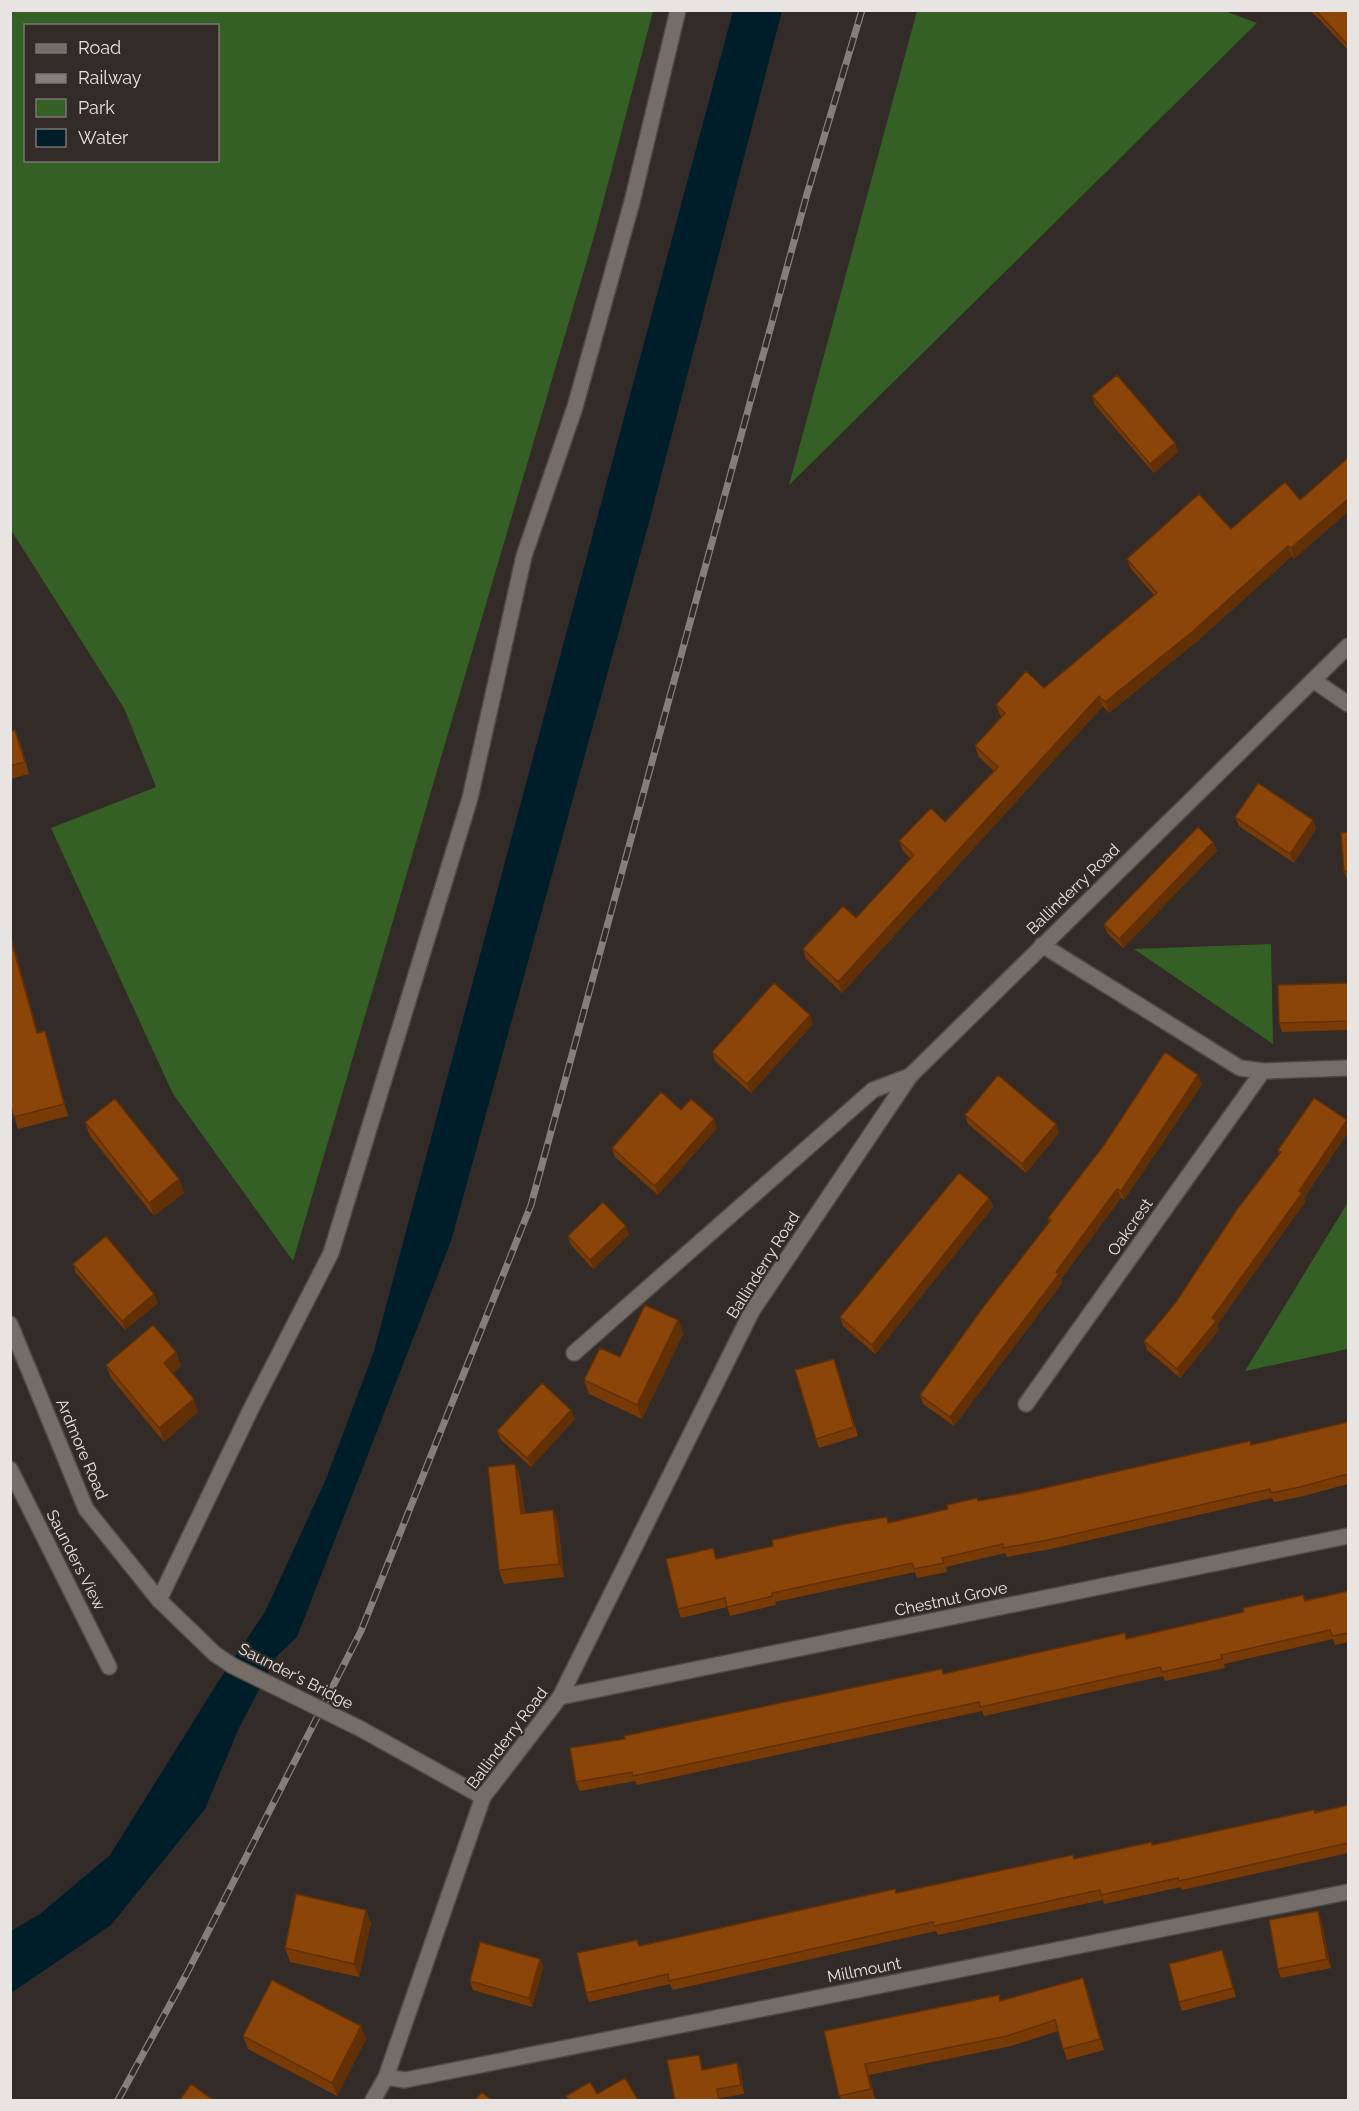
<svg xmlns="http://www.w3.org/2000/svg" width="1359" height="2111" font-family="Raleway,sans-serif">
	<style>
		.green { fill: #346026; fill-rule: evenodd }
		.water { fill: #001d2a }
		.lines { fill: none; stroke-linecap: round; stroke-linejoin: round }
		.street-casing { stroke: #504a46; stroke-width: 18 }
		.secondary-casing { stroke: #504a46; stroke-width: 18 }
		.street { stroke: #756e68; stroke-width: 15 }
		.secondary { stroke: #756e68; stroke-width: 15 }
		.rail-casing { stroke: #847f7b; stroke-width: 7 }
		.rail { stroke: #322b27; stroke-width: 4.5; stroke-dasharray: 14; stroke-linecap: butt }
		.secondary-bridge-casing { stroke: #504a46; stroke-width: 18; stroke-linecap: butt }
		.secondary-bridge { stroke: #756e68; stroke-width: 15 }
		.wall { fill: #783b07 }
		.shaded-wall { fill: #623006 }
		.building { fill: #8c4508; stroke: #623006; stroke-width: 1.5 }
		.labels { text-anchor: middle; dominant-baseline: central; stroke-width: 4.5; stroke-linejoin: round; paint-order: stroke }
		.street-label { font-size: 16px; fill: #e8e4e1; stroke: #322b27 }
	</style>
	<rect width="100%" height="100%" fill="#322b27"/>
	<path class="green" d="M11,10l642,1 -58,222 -302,1028 -120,-167 -122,-266 105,-41 -32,-79 -113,-178zM26,26h192v134h-192z
		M1222,10l35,13 -468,462 128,-474z
		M1271,944l2,100 -139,-95z
		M1348,1202v147l-103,22z"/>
	<path class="water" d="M733,11h49l-134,515 -197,715 -154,396 -21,20 -37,71 -34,81 -94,116 -100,68v-62l29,-17 70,-59 108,-173 47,-70 61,-133 48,-128z"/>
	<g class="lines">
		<g class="street-casing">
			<path id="street" d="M1313,680l35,24
				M1042,945l198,123 23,3 85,-3
				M574,1353l299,-263 37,-14
				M1026,1404l237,-333
				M10,1469l99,198
				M159,1600l92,-191 80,-156 139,-455 54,-242 51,-149 57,-205 46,-192
				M560,1697l788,-161
				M386,2077l19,3 943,-188"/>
		</g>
		<g class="secondary-casing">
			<path id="secondary" d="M10,1324l76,185 73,91 56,54
				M361,1729l122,68
				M373,2100l13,-23 97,-280 77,-100 192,-386 158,-235 438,-430"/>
		</g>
		<use href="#street" class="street"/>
		<use href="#secondary" class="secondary"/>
		<g class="rail-casing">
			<path id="rail" d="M118,2100l68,-125 175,-344 170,-426 276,-1011 55,-184"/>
		</g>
		<use href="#rail" class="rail"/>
		<g class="secondary-bridge-casing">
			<path id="secondary-bridge" d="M215,1654l18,12 128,63"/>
		</g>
		<use href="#secondary-bridge" class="secondary-bridge"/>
	</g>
	<path class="wall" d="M1309,10h39v40l-30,-32z
		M1092,396l83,47 3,9 -24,21 -59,-68z
		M1285,482l9,77 -2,-3 -96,86 -87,71 -6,-7 -261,287 -36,-34 -3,-10 53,-31 55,-59 -8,-8 -4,-10 46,-19 49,-51 -15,-14 -4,-11 27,-29 -2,-2 -4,-10 48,-17 110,-93 -23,-26 -4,-10 104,-30z
		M10,732l10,10 9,32 -19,5z
		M1235,817l78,3 3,9 -22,34 -55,-37z
		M1348,832v48h-1l-3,-9z
		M1213,842l4,9 -94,97 -16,-15 -3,-9z
		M10,932l28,101 11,10 19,73 -50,13 -8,-26z
		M1348,983v47l-66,2 -3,-9z
		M813,1024l-62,69 -36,-32 -3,-9z
		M1202,1084l-78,116 -3,-2 -60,81 1,4 -108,143 -31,-22 -3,-9 129,-173 -1,-4z
		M965,1115l94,18 -33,40 -58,-49z
		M1347,1120l1,4v8l-44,66 1,4 -88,123 2,5 -39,48 -33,-28 -3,-9 32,-39 103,-148 -1,-4z
		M85,1122l94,57 5,14 -30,23 -64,-80z
		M717,1128l-59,67 -43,-38 -3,-9z
		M989,1198l4,9 -118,147 -32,-28 -3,-9z
		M626,1226l3,9 -36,34 -22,-24 -3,-9z
		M73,1264l85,39 -33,27 -49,-57z
		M678,1320l5,14 -41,85 -53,-25 -5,-14z
		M176,1352l5,14 -9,7 26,39 -34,30 -53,-64 -5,-13z
		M834,1359l24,77 -39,12 -3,-9z
		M571,1410l4,9 -44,48 -30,-27 -4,-9z
		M1348,1422v62l-44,12 -30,6 -2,-4 -221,51 -44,8 -2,-4 -59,14 1,5 -30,6 -2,-6 -140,30 1,3 -46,11 -3,-9 -46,11 -3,-9 211,-86 59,-14 31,-8 273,-56z
		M515,1464l5,13 5,36 33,10 6,54 -60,7 -5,-14z
		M1348,1591v51l-13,3 -2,-6 -109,25 1,4 -60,13 -2,-5 -179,40 -2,-5 -345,74 -2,-4 -55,10 -4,-9 49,-43 317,-70 2,5 183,-36z
		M1348,1805v48l-166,37 -1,-3 -77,17 -1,-4 -165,35 -2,-4 -263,59 -3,-6 -81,18 -3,-9 51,-53 3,6 255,-57 2,4 256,-48z
		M1321,1920l10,48 -50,10 -3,-9z
		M371,1923l-12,54 -69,-15 -5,-14z
		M540,1959l3,9 -11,39 -59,-17 -3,-9z
		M1226,1959l10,38 -54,14 -3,-9z
		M1087,1989l17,61 -37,10 -9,-29 -47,15 -142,29 6,24 -5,1h-29l-17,-69 175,-36 2,6z
		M243,2036l123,3 -29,57 -89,-47z
		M699,2055l4,14 34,-6 4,9 3,22 -24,4v2h-45z"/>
	<path class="shaded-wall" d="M1175,443l3,9 -24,21 -4,-9z
		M1348,499v13l-54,47 -3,-11z
		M1288,546l4,10 -96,86 -87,71 -4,-11z
		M1099,696l4,10 -261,287 -4,-11z
		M1313,820l3,9 -22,34 -4,-9z
		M1213,842l4,9 -94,97 -4,-9z
		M10,932l31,113 -4,-12 -27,-97z
		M810,1015l3,9 -62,69 -4,-9z
		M45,1031l4,12 19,73 -4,-12z
		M1198,1075l4,9 -78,116 -3,-9z
		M714,1119l3,9 -59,67 -3,-9z
		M1347,1120l1,4v8l-44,66 1,4 -88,123 2,5 -39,48 -3,-9z
		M1056,1124l3,9 -33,40 -4,-9z
		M179,1179l5,14 -30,23 -5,-13z
		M1117,1189l4,9 -60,81 1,4 -108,143 -4,-9z
		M989,1198l4,9 -118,147 -3,-9z
		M626,1226l3,9 -36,34 -3,-9z
		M154,1294l4,9 -33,27 -3,-9z
		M678,1320l5,14 -41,85 -5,-14z
		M176,1352l5,14 -12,10 -5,-13z
		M194,1399l4,13 -34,30 -5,-14z
		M571,1410l4,9 -44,48 -4,-9z
		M515,1464l5,13 6,50 -5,-13z
		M553,1510l5,13 6,54 -5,-13z
		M366,1910l5,13 -12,54 -5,-13z
		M1318,1911l3,9 10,48 -4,-9z
		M1222,1950l4,9 10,38 -3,-9z
		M540,1959l3,9 -11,39 -3,-9z
		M1083,1978l4,11 17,61 -4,-11z
		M361,2026l5,13 -29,57 -5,-13z
		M737,2063l4,9 3,22 -3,-9z
		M865,2064l4,11 6,24 -4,-10z"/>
	<path class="building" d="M1315,10h33v35z
		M1117,375l58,68 -25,21 -58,-68z
		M1348,458v41l-57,49 -3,-2 -96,86 -87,70 -6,-6 -261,286 -35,-33 40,-43 13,12 58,-63 -15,-14 32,-33 14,14 53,-55 -23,-21 30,-33 -9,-8 30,-34 18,17 113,-95 -30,-34 72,-65 32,35 54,-47 15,18z
		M15,730l10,32 -15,4v-34z
		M1258,783l55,37 -23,34 -55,-37z
		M1198,827l15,15 -94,97 -15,-15z
		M1348,832v39h-4l-3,-38z
		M10,936l27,97 8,-2 19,73 -50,13 -4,-14z
		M774,983l36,32 -63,69 -35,-32z
		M1348,983v38l-69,2 -1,-38z
		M1165,1052l33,23 -77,116 -4,-2 -61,83 3,2 -109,143 -30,-22 64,-89 67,-86 -3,-2 56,-73z
		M998,1075l58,49 -34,40 -57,-49z
		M661,1092l20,18 10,-11 23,20 -59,67 -43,-38z
		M1314,1098l33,22 -48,71 3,2 -90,125 4,3 -39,48 -33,-28 32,-39 62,-94 43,-56 -3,-2z
		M115,1099l64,80 -30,24 -64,-81z
		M959,1173l30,25 -117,147 -32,-28z
		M603,1202l23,24 -36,34 -22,-24z
		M106,1236l48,58 -32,27 -49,-57z
		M645,1305l33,15 -41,85 -53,-25 16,-32 20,9z
		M153,1325l23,27 -12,11 30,36 -35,29 -53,-63z
		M834,1359l20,68 -38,12 -21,-69z
		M542,1383l29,27 -44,48 -30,-27z
		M1348,1422v52l-48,13 -29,6 -1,-4 -222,51 -45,8v-4l-61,14 2,5 -30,6 -2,-6 -140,30 1,3 -46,11 -2,-9 -47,11 -12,-50 47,-11 3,11 57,-13 -1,-6 73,-16 42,-7 1,6 60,-14 -1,-4 30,-7 1,3 45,-8 227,-52 1,4z
		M515,1464l6,50 32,-4 6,54 -60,6 -11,-103z
		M1348,1591v42l-16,3 -2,-6 -109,25 1,4 -60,13 -2,-5 -180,40 -1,-5 -346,74 -1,-4 -56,10 -6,-34 55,-9 -1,-3 61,-13 257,-54 1,5 182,-41 1,6 118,-27 -1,-4 60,-13 2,6z
		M1348,1805v38l-169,38 -1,-3 -77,17 -1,-5 -166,36 -1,-4 -264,59 -1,-7 -82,19 -9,-40 60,-13 2,6 256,-57 1,4 177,-38 1,4 78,-17v3l162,-35 1,3z
		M296,1894l70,16 -12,54 -69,-16z
		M1318,1911l9,48 -49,10 -9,-49z
		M480,1942l60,17 -11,39 -59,-17z
		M1222,1950l11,38 -54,14 -10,-38z
		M1083,1978l17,61 -37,10 -8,-29 -48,16 -142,28 6,25 -32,7 -15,-65 175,-36 1,6z
		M272,1980l89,46 -29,57 -89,-47z
		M699,2055l3,15 35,-7 4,22 -24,4 2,11h-44l-8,-40z
		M625,2078l13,22h-69l-3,-4 24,-14 7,12z
		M191,2084l22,16h-33z
		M482,2092l9,8h-16z"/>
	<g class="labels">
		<g class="street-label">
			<text transform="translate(1073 889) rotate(-44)">Ballinderry Road</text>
			<text transform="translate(1130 1227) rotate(-55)">Oakcrest</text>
			<text transform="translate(763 1265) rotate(-58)">Ballinderry Road</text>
			<text transform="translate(82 1449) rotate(67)">Ardmore Road</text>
			<text transform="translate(76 1560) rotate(63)">Saunders View</text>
			<text transform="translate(951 1599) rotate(-12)">Chestnut Grove</text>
			<text transform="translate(296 1676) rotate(27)">Saunder's Bridge</text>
			<text transform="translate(507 1738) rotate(-53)">Ballinderry Road</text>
			<text transform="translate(864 1970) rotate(-11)">Millmount</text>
		</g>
	</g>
	<rect width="1359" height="2111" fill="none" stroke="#e8e4e1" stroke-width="24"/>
	<rect x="24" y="24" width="195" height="138" fill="#322b27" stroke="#7b7571" stroke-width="1.5"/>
	<rect x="36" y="44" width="30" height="9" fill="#756e68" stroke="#7b7571" stroke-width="1.5"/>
	<text x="78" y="54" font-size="18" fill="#e8e4e1">Road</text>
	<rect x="36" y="74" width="30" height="9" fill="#847f7b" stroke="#7b7571" stroke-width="1.5"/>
	<text x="78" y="84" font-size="18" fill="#e8e4e1">Railway</text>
	<rect x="36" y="99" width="30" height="18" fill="#346026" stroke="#7b7571" stroke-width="1.5"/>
	<text x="78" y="114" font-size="18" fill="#e8e4e1">Park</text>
	<rect x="36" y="129" width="30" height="18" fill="#001d2a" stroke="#7b7571" stroke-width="1.5"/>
	<text x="78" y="144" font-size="18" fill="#e8e4e1">Water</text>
</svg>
